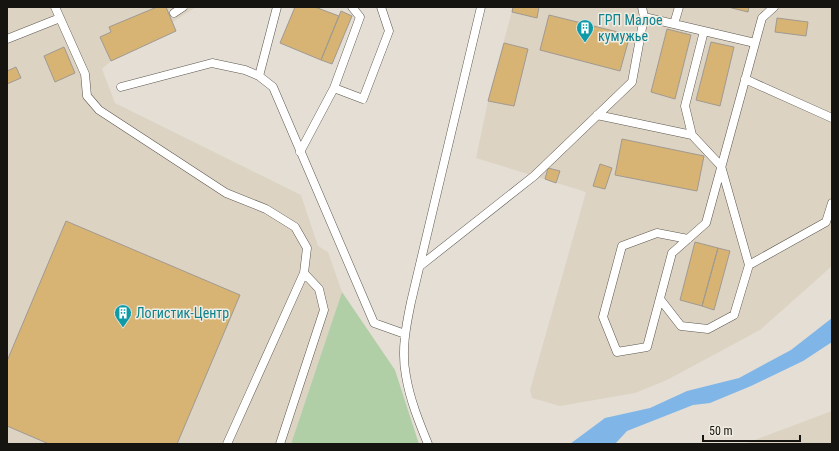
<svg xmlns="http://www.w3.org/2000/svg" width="839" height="451" font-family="'Roboto Condensed',sans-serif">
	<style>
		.built { fill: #ddd3c3 }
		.green { fill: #b1cfa6 }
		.water { fill: #7fb6e7 }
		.building { fill: #d7b374; stroke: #a09a91 }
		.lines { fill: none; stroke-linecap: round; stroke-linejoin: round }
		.lane-casing { stroke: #5c574f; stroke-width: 9 }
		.lane { stroke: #fff; stroke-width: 8 }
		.labels { text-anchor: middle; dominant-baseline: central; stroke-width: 3; stroke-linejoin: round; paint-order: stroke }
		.culture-label { font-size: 14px; fill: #0d838f; stroke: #f1ece2; text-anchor: start }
	</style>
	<rect width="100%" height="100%" fill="#e4ded5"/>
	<path class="built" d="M7,7h189l-23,15 3,9 -65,30 -9,8 13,34 186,92 17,51 10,6 14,40 -51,152h-284z
		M513,7h319v259l-72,64 -93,50 -32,13 -75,13 -28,-8 -2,-8 56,-198 -110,-34 12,-57z
		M832,411v33h-88z"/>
	<path class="green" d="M342,292l53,78 24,74h-128z"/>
	<path class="water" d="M832,318v24l-29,19 -52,25 -41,17 -17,2 -66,26 -12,13h-45l35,-26 45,-10 37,-17 52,-13 52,-28z"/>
	<path class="building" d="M157,7h9l10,24 -65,30 -11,-24 11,-5 -2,-5z
		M295,7h20l24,9 -18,44 -41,-17z
		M513,7h26l-2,11 -25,-6z
		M728,7h21l-1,5z
		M341,11l11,5 -20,48 -11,-4z
		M549,15l81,20 -10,36 -80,-21z
		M777,18l31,4 -2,14 -31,-4z
		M667,29l24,6 -16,64 -24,-7z
		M711,42l23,5 -14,59 -24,-6z
		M504,43l24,6 -14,57 -26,-5z
		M64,47l11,26 -20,9 -11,-26z
		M16,67l5,11 -14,6v-13z
		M622,139l82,17 -7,35 -82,-16z
		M600,164l12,4 -7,21 -12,-3z
		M548,168l12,3 -4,12 -11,-4z
		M66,221l174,74 -63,149h-128l-42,-18v-65z
		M695,242l23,6 -16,58 -22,-6z
		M718,248l12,3 -16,59 -12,-4z"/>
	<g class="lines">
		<g class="lane-casing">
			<path id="lane" d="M55,7l30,67 2,22 12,14 127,83 40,16 29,18 12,21 -3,25 -77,171
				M174,13l9,-6
				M644,17l111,26
				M674,24l5,-17
				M7,39l53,-21
				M259,76l18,-69
				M745,79l87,39
				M121,87l91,-24 33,7 14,6 14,11 101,236 31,11
				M334,88l29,11 26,-68 -8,-24
				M597,115l95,20 29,31 28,99 -15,50 -26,14 -27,-3 -21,-27
				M692,135l-7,-29 19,-75
				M300,152l34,-64 26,-71 -8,-10
				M688,239l-31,-6 -35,13 -19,71 14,35 30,-5 25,-94 34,-30 56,-205 12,-11
				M749,265l77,-43 6,-19
				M420,266l114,-90 98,-94 12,-65 -2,-10
				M280,444l44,-134 -5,-21 -15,-16
				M428,444c-9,-22 -18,-44 -22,-68 -5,-25 0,-50 5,-74l70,-295"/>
		</g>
		<use href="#lane" class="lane"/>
	</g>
	<defs>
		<g id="building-pin" transform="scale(0.9)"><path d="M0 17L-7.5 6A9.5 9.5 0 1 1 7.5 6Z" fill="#0f9aa8" stroke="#f1ece2"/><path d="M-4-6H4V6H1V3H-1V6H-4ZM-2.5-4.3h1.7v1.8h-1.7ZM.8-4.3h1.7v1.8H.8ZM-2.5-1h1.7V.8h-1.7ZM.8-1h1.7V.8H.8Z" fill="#fff"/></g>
	</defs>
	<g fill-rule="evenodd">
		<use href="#building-pin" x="585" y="28"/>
		<use href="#building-pin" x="123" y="313"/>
	</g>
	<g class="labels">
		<g class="culture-label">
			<text x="598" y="20">ГРП Малое<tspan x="598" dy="16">кумужье</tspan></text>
			<text x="136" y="313">Логистик-Центр</text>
		</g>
	</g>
	<rect width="839" height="451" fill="none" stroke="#161411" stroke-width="16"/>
	<path d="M703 435v6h97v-6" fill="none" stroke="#161411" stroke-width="2"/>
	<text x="709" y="435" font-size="12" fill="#161411" stroke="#f1ece2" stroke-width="3" paint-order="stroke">50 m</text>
</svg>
